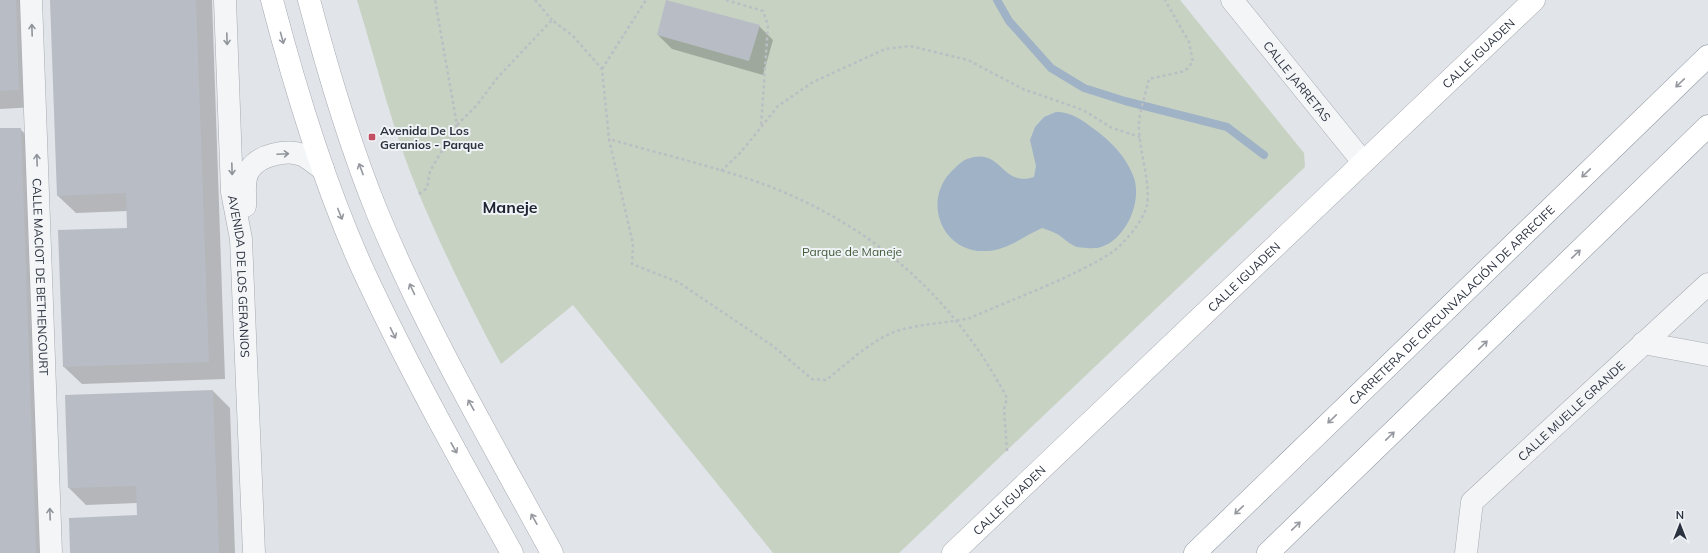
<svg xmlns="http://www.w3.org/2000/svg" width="1708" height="553" font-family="Mulish,sans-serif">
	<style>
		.green { fill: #c7d2c3 }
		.water { fill: #9fb2c6 }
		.shadow { fill: #0003 }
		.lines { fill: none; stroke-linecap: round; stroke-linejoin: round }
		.stream { stroke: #9fb2c6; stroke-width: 8 }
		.building { fill: #b8bdc5 }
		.street-casing { stroke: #a7abb2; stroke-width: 23 }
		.secondary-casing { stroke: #a7abb2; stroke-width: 23 }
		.highway-casing { stroke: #89929e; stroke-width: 23 }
		.path { stroke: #bbbec3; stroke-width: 2.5; stroke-dasharray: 3 3; stroke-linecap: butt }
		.street { stroke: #f3f5f7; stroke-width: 22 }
		.secondary { stroke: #fff; stroke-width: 22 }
		.highway { stroke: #fff; stroke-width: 22 }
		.oneway { stroke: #8f949b }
		.oneway2 { stroke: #95989f }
		.poi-dot { fill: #c35062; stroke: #f0f3f6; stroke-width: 1.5 }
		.labels { text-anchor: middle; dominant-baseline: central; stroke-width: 4; stroke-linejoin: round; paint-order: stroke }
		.street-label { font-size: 12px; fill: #2b323f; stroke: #f0f3f6 }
		.poi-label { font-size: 12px; font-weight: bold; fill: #2b323f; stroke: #f0f3f6; text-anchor: start }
		.park-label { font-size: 12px; fill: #3f5939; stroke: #f0f3f6 }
		.district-label { font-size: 16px; font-weight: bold; fill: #1d2330; stroke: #f0f3f6 }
	</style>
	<rect width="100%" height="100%" fill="#e1e4e8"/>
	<path class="green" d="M357,0h823l124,153 1,14 -406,386h-126l-200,-248 -72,59c-29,-54 -58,-113 -82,-170 -26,-62 -42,-129 -62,-194z"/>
	<path class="water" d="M1056,112c16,0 26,8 38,17 17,12 33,29 40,49 8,24 -8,61 -33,69 -4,2 -19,1 -24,0 -6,-2 -13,-8 -18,-12 -5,-3 -11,-5 -17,-7 -18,8 -35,22 -55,23 -46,3 -67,-53 -32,-83 3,-3 7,-7 12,-9 35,-13 34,29 67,18l2,-11 -6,-26 5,-13 9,-10z"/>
	<path class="shadow" d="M0,0h32l4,107 -36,2z
		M51,0h161l13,379 -143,5 -18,-17 64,-138v-18l-52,2 -18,-17z
		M759,26l14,14 -10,35 -91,-26 -14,-14z
		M0,129h20l18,17 14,407h-52z
		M213,391l17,17 5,145h-164l67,-37 -1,-13 -51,2 -17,-17z"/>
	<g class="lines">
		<path class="stream" d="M997,0l12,21 42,47 33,20 41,13 102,26 37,28"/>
	</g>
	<path class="building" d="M0,0h16l3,90 -19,1z
		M50,0h146l13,362 -146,5 -5,-137 69,-2 -1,-35 -69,3z
		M666,0l94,25 -11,36 -92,-26z
		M0,128h21l15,425h-36z
		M213,390l6,163h-149l-1,-35 68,-3 -1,-29 -68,2 -3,-93z"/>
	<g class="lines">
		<g class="street-casing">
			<g id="street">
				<path id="s1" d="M31,0l20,553"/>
				<path id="s2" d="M225,0l7,192 9,47 13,314"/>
				<path id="s3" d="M1232,0l131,162"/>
				<path d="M245,206c1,-12 -3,-27 5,-37 9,-14 37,-20 52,-14 7,3 14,10 21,14"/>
				<path d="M1643,343l65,12"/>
				<path id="s4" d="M1466,553l6,-51 236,-218"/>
			</g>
		</g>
		<g class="secondary-casing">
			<g id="secondary">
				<path d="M272,0c24,92 52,184 91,270 45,97 97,190 149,283"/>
				<path d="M309,0c19,72 40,143 68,212 49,118 114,229 175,341"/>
				<path id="s5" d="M953,553l581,-553"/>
			</g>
		</g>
		<g class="highway-casing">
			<g id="highway">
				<path id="s6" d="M1195,553l513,-497"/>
				<path d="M1268,553l440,-427"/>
			</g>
		</g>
		<path class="path" d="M535,0l17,20
			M726,0l37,11 5,14 -7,101
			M602,69l44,-69
			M457,125l20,-20 21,-28 54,-57 21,16 29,33 7,70
			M721,171l20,-19 37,-46 35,-24 72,-33 25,-3 58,14 55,29 60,21 29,18 28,9
			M419,194l8,-6 3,-17 27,-46 -22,-125
			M1007,451l-3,-42 3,-11c-57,-108 -147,-183 -264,-221 -44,-14 -89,-25 -134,-38l24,105 -1,20 46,18 95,64 39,33 14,1c21,-16 45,-40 71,-49 21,-7 51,-8 73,-13 45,-20 100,-39 141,-65 13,-9 33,-33 36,-48 4,-24 -9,-56 -8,-82 1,-14 7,-30 10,-44l36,-8 8,-9 -4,-20 -24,-42"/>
		<use href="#street" class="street"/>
		<use href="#secondary" class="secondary"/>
		<use href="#highway" class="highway"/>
	</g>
	<defs><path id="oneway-shaft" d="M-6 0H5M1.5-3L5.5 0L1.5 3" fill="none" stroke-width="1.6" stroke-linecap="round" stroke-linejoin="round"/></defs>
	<g class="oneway">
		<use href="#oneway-shaft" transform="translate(32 30) rotate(-92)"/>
		<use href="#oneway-shaft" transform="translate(227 39) rotate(88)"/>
		<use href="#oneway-shaft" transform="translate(283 154) rotate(-3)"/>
		<use href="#oneway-shaft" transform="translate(37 160) rotate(-92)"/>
		<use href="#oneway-shaft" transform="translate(232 169) rotate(88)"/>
		<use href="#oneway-shaft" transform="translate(50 514) rotate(-92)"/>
	</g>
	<g class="oneway2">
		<use href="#oneway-shaft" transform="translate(282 38) rotate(75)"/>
		<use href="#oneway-shaft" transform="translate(1680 83) rotate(136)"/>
		<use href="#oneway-shaft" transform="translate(361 169) rotate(-111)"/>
		<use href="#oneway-shaft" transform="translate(1586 173) rotate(136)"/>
		<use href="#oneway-shaft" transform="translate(340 214) rotate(68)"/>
		<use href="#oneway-shaft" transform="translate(1576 254) rotate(-44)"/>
		<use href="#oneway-shaft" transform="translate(412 289) rotate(-115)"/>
		<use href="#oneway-shaft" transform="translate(393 333) rotate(64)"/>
		<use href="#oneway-shaft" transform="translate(1483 345) rotate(-44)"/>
		<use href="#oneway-shaft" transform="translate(471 405) rotate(-119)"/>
		<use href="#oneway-shaft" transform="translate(1332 419) rotate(136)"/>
		<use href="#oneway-shaft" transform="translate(1390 436) rotate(-44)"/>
		<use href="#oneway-shaft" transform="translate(454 448) rotate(61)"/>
		<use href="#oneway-shaft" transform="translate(1239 510) rotate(136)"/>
		<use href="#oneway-shaft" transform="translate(534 519) rotate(-119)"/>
		<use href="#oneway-shaft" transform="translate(1296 526) rotate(-44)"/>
	</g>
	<rect class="poi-dot" x="368" y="133" width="8" height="8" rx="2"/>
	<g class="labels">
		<g class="street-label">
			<text stroke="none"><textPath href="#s5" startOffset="725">CALLE IGUADEN</textPath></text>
			<text stroke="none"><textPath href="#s3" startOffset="104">CALLE JARRETAS</textPath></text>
			<text stroke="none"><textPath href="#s1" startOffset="277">CALLE MACIOT DE BETHENCOURT</textPath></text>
			<text stroke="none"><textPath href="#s2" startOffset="277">AVENIDA DE LOS GERANIOS</textPath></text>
			<text stroke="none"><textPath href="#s5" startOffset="401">CALLE IGUADEN</textPath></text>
			<text stroke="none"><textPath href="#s6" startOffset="357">CARRETERA DE CIRCUNVALACIÓN DE ARRECIFE</textPath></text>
			<text stroke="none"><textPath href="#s4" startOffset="186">CALLE MUELLE GRANDE</textPath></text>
			<text stroke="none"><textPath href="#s5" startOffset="77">CALLE IGUADEN</textPath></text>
		</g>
		<g class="poi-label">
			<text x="380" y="130">Avenida De Los<tspan x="380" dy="14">Geranios - Parque</tspan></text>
		</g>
		<g class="park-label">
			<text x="852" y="251">Parque de Maneje</text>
		</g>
		<g class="district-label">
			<text x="510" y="207">Maneje</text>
		</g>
	</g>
	<g transform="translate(1680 525)" stroke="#f0f3f6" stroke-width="3" paint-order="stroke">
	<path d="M0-3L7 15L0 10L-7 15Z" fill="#2b323f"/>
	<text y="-6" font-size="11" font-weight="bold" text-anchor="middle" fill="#2b323f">N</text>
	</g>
</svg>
